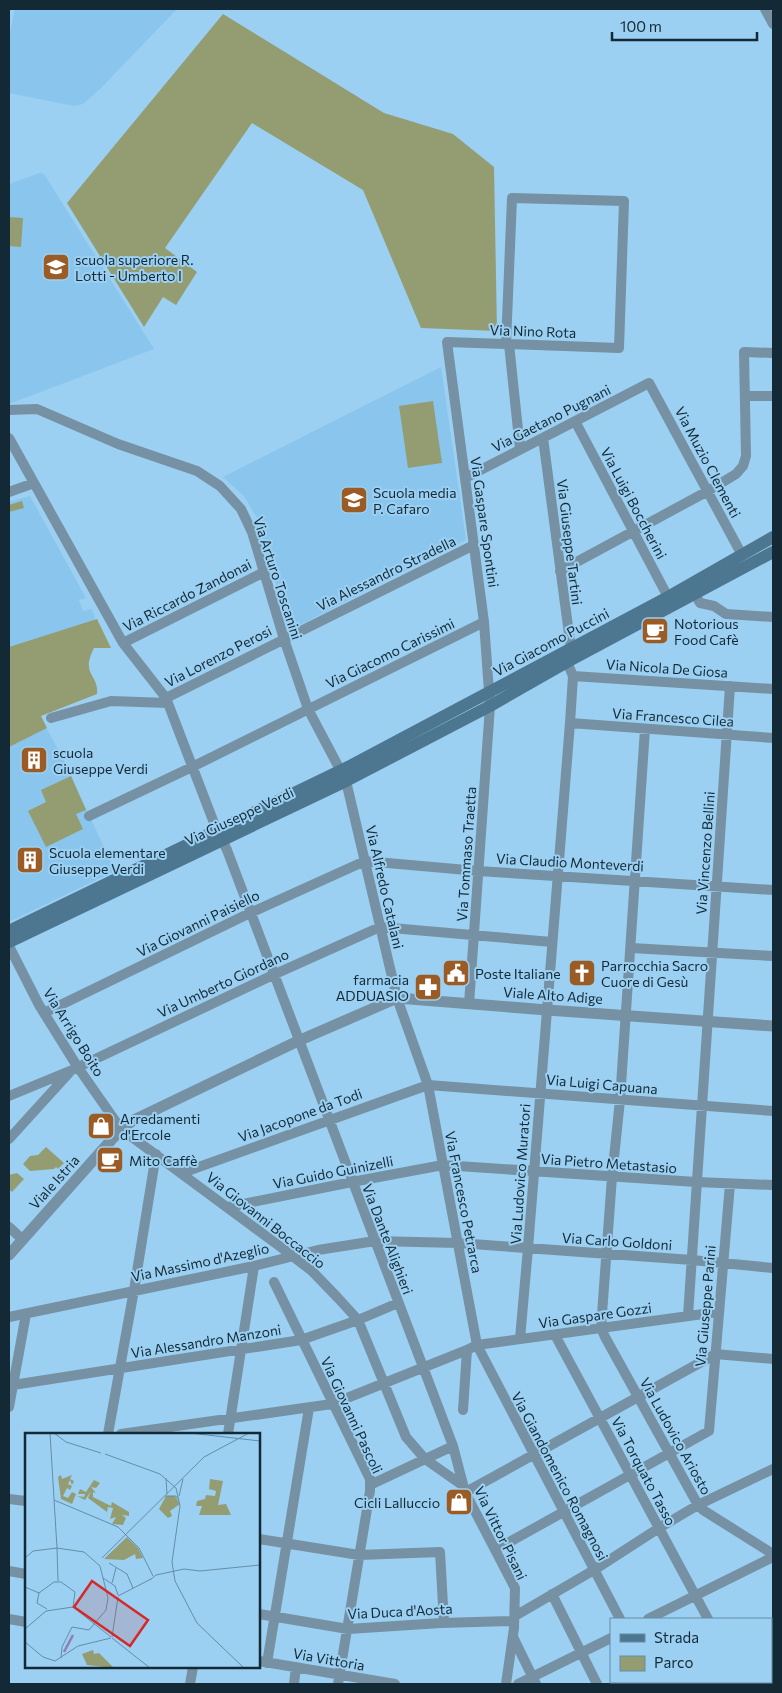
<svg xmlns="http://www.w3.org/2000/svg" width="782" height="1693" font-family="Commissioner,sans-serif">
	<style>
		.built { fill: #8ac5ed }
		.green { fill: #949d71 }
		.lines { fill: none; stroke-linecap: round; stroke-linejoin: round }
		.minor { stroke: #7691a3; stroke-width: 10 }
		.tertiary { stroke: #7691a3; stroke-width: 11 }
		.secondary { stroke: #4d7690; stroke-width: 12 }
		.labels { text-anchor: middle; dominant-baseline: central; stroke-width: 4; stroke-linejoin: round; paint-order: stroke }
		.poi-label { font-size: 14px; fill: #142936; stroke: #9bd0f2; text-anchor: start }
		.street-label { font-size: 14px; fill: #142936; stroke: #9bd0f2 }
		.inset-river { fill: none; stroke: #8f7db8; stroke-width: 2.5 }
		.inset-road { fill: none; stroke: #658da7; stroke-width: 1 }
		.view { fill: #d62828; fill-opacity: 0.15; stroke: #d62828; stroke-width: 2.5 }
		.inset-edge { fill: none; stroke: #142936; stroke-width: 2.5 }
	</style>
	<rect width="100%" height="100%" fill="#9bd0f2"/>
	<path class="built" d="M15,9h162l-77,80 -17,15 -9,2 -65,-13v-56z
		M40,173l4,1 110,175 -145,55v-220z
		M441,367l25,173 -168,86 -5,-6 -6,3 -30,-105 -13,-22 -21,-19z
		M30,496l56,102 -7,2 4,11 9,-2 3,9 -3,4 -83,26v-146z
		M28,693l37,70 50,108 -106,51v-220z"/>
	<path class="green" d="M223,14l161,99 69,21 41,33 3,164 -76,-3 -58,-138 -111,-67 -87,125 32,24 -21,33 -13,-8 -19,30 -77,-124z
		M9,217l14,1 -2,29 -12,-1z
		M433,401l9,62 -34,5 -9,-62z
		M22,501l2,7 -15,4v-7z
		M97,619l14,29h-17c-14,28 5,25 3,46l-56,22 6,12 -38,19v-100z
		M71,776l15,34 -10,4 7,15 -37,18 -18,-36 18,-9 -5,-12z
		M46,1147l18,16 -6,6 -2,-2 -2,2 -24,2 -7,-7 7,-8 8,-1z
		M17,1173l7,6 -12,13 -3,-3v-14z"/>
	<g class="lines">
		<path class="minor" d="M765,9l8,15
			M509,344l11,105
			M745,396h28
			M9,410l28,-1 81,35 79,27 23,15 21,23 11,23 32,107 24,70 38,72 51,217 31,87 49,260 -10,5 -4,60
			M575,421l93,176
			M9,438l114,205 43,55 48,125 13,27 226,596 12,46 50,96 -1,40 -8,56
			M543,438l28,211
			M465,478l184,-95 93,172
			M9,492l25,-9
			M560,571l148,-80 28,-17 7,-8 3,-10 -2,-104 29,1
			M695,594l5,9 14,3 12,8 47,3
			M123,643l141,-71
			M573,676l200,13
			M166,698l308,-153
			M51,718l60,-17 57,2
			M570,723l203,15
			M645,729l-25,371 -8,77 -11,151 4,9 93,168 5,5 70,44
			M89,816l103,-49 292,-145
			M9,946l30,59 38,61 44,63 157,116 34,26 26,27 20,22 48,117 19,22 37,26
			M631,948l142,8
			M469,1004l21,-298 -6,-84 -37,-280 59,2h3l110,4 5,-147 -112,-3 -6,146
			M44,1013l206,-100 115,-52 113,10 295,19
			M9,1096l63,-26 201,-95 107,-48 172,15
			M9,1139l60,-66
			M182,1173l246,-88 345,26
			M228,1207l124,-25 91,-17 253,17 77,3
			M9,1227l13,12
			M274,1282l96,197v12l-32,193
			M688,1316l42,-630
			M9,1317l245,-51 64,-16 57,-9 83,2 234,17 81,8
			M555,1335l153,284
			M520,1339l8,-91 42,-525 3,-47 -6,-14
			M715,1354l58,5
			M13,1385l288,-45 57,-20 40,-17
			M9,1407l17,-93
			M108,1434l26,-144 22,-136
			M121,1434l211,-30 135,-54
			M228,1434l26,-168
			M370,1485l83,-39
			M466,1492l248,-137
			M9,1499l17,2
			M259,1539l100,16 81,-3 4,71
			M495,1550l214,-119 21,-247
			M9,1571l17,3
			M552,1594l45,90
			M259,1614l89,15 93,-6 73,-2
			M515,1616l79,-46 65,-42 39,-23 75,-36
			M9,1619l17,3
			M620,1619l-143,-274 241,-33
			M648,1619l125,-62
			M513,1637l23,47
			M259,1661l136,23
			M267,1663l42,-255
			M741,1682l2,2
			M190,1684l3,-17
			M294,1684l2,-17
			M518,1684l93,-46
			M643,1684l6,-2"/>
		<path class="tertiary" d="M9,1255l112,-126 13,-9 164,-79 99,-43 150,12 226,16"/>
		<path class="secondary" d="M9,931l339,-164 320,-170 105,-60
			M9,942l337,-161 144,-75 77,-44 206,-110"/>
	</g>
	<defs>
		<g id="school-square" transform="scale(1.4375)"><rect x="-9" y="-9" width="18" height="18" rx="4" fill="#9b5b24" stroke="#9bd0f2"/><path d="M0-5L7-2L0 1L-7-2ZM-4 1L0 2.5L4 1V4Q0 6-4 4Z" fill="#fff"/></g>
		<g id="cafe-square" transform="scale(1.4375)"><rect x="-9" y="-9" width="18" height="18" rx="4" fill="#9b5b24" stroke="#9bd0f2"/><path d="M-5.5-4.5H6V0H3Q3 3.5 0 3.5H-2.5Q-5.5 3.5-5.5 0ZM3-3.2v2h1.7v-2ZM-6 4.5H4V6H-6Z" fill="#fff"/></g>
		<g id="building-square" transform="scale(1.4375)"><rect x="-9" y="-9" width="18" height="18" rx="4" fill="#9b5b24" stroke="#9bd0f2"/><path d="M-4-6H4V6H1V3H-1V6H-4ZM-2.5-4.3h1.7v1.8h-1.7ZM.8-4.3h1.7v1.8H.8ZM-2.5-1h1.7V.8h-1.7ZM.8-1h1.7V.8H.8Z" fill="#fff"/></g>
		<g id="civic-square" transform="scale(1.4375)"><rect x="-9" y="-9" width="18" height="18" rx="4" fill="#9b5b24" stroke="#9bd0f2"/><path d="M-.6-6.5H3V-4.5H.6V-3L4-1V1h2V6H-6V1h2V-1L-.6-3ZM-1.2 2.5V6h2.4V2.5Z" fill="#fff"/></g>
		<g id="church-square" transform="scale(1.4375)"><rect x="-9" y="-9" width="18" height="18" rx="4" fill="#9b5b24" stroke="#9bd0f2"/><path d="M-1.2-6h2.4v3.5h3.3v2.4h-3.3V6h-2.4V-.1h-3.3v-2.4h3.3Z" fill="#fff"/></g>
		<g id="pharmacy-square" transform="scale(1.4375)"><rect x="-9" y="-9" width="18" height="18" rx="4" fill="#9b5b24" stroke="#9bd0f2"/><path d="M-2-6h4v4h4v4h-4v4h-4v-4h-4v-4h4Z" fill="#fff"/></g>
		<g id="shop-square" transform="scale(1.4375)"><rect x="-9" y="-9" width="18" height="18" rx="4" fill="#9b5b24" stroke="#9bd0f2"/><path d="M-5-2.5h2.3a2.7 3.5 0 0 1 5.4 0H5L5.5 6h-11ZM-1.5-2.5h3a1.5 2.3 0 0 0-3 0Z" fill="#fff"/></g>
	</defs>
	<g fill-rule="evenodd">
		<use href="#school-square" x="56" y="267"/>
		<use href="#school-square" x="354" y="500"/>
		<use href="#cafe-square" x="655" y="631"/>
		<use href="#building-square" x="34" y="760"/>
		<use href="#building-square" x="30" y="860"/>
		<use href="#civic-square" x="456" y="973"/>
		<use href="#church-square" x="582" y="973"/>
		<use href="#pharmacy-square" x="428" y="987"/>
		<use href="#shop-square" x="101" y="1126"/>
		<use href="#cafe-square" x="110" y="1160"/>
		<use href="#shop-square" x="459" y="1502"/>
	</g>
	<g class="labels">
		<g class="poi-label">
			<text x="75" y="259">scuola superiore R.<tspan x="75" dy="16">Lotti - Umberto I</tspan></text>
			<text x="373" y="492">Scuola media<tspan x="373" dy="16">P. Cafaro</tspan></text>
			<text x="674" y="623">Notorious<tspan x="674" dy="16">Food Cafè</tspan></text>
			<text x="53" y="752">scuola<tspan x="53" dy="16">Giuseppe Verdi</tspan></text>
			<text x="49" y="852">Scuola elementare<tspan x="49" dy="16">Giuseppe Verdi</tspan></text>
			<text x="601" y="965">Parrocchia Sacro<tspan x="601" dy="16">Cuore di Gesù</tspan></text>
			<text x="475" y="973">Poste Italiane</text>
			<text x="409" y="979" text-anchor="end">farmacia<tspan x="409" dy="16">ADDUASIO</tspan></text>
			<text x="120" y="1118">Arredamenti<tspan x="120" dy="16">d'Ercole</tspan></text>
			<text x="129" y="1160">Mito Caffè</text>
			<text x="440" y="1502" text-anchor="end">Cicli Lalluccio</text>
		</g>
		<g class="street-label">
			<text transform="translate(533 331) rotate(2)">Via Nino Rota</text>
			<text transform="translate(551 418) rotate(-27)">Via Gaetano Pugnani</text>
			<text transform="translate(708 462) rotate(62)">Via Muzio Clementi</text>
			<text transform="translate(634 503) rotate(62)">Via Luigi Boccherini</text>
			<text transform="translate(485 522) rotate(82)">Via Gaspare Spontini</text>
			<text transform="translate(570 542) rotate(83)">Via Giuseppe Tartini</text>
			<text transform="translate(386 573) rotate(-26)">Via Alessandro Stradella</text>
			<text transform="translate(278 578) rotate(72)">Via Arturo Toscanini</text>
			<text transform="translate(187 595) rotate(-27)">Via Riccardo Zandonai</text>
			<text transform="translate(551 642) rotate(-28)">Via Giacomo Puccini</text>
			<text transform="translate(390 653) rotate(-26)">Via Giacomo Carissimi</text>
			<text transform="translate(218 656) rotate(-27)">Via Lorenzo Perosi</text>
			<text transform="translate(667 668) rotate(4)">Via Nicola De Giosa</text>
			<text transform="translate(673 717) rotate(4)">Via Francesco Cilea</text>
			<text transform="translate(239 816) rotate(-25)">Via Giuseppe Verdi</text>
			<text transform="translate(705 853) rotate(-86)">Via Vincenzo Bellini</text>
			<text transform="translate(466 854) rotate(-86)">Via Tommaso Traetta</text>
			<text transform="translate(570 862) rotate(3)">Via Claudio Monteverdi</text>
			<text transform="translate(385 887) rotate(77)">Via Alfredo Catalani</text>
			<text transform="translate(198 923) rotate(-26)">Via Giovanni Paisiello</text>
			<text transform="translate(223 983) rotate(-25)">Via Umberto Giordano</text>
			<text transform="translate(553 995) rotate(4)">Viale Alto Adige</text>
			<text transform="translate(74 1032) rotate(58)">Via Arrigo Boito</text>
			<text transform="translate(602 1084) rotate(5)">Via Luigi Capuana</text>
			<text transform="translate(300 1115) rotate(-20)">Via Jacopone da Todi</text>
			<text transform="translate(609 1163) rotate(4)">Via Pietro Metastasio</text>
			<text transform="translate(333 1172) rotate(-11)">Via Guido Guinizelli</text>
			<text transform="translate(520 1174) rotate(-86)">Via Ludovico Muratori</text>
			<text transform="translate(54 1182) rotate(-48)">Viale Istria</text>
			<text transform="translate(464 1202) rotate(79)">Via Francesco Petrarca</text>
			<text transform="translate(266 1220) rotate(38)">Via Giovanni Boccaccio</text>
			<text transform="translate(388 1239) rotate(69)">Via Dante Alighieri</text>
			<text transform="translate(617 1241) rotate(4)">Via Carlo Goldoni</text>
			<text transform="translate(200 1262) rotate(-12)">Via Massimo d'Azeglio</text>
			<text transform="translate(705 1306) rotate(-85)">Via Giuseppe Parini</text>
			<text transform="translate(595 1315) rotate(-8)">Via Gaspare Gozzi</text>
			<text transform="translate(206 1341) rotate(-9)">Via Alessandro Manzoni</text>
			<text transform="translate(352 1415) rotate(65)">Via Giovanni Pascoli</text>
			<text transform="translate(676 1436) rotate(61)">Via Ludovico Ariosto</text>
			<text transform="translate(644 1471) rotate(62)">Via Torquato Tasso</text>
			<text transform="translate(560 1476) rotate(62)">Via Giandomenico Romagnosi</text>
			<text transform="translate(501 1533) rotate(64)">Via Vittor Pisani</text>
			<text transform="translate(400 1611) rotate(-3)">Via Duca d'Aosta</text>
			<text transform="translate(329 1659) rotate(10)">Via Vittoria</text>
		</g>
	</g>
	<g transform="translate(25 1433)">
		<rect width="235" height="235" fill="#9bd0f2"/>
		<path d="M36,42l1,4 10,-4 -2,4 4,2 -2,4 -2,-5 -2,4 4,2 -2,4 -3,-2 -4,8 5,2 4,-6 4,2 -4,10 -11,-5 -3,-22zM185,46l13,2 -5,24 8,-1 5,11h-32l3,-9h-6l1,-5 8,-2 1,-4 9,1 1,-5 -7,-2zM69,47l6,3 -4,5 -5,-1 5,6 -3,-1v5l18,9 1,-4 17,10v4l-7,-1 4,3 -3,7 -11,-1 4,-7 -6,2 3,-11 -5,-1 -1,5 -19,-14 3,-7 -6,9 -8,-4 7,1 1,-3h-7l2,-5 6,3zM141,63h9l5,8 -10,7 2,5 -4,2 -9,-9zM102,104l11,11 5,10 -7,1 -1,-5 -11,6 -20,-1zM68,217l1,4 5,-1 15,15 -27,-3 -5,-11z" fill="#949d71"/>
		<path class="inset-river" d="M39,219l9,-17"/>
		<path class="inset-road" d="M25,0l7,115M29,0l12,9 35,11M165,0l70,8M80,21l55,20 16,14 4,18 -8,56 3,19 22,42 47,45M141,45l1,16M140,63h11l3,4M154,63l4,-17M29,67l64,27 21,21 14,28M32,115l1,33M0,125l8,-7 24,-3 27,4 16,14 3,12M77,125l102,-101 45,-24M84,130l18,11 6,14M78,145l12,8 3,9M125,147l6,-5 28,-6 16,2 60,-6M87,150l4,-15M0,154l14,6M14,160l15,-11h7l14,10 -2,15M14,160l-2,10 10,6M93,163l33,-17M47,194l17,3 17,-20 2,-12 -5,-20M0,196l21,-18 27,-4 38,30M87,204l6,-40M87,205l38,30M0,209l18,15 12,4 23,-15 33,-8M36,225l1,-11 10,-20"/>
		<path class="view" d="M67,148l56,39 -18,26 -56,-39z"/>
		<rect width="235" height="235" class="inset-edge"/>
	</g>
	<rect width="782" height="1693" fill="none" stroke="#142936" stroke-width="20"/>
	<rect x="610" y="1618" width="162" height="65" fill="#9bd0f2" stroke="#658da7"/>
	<rect x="620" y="1634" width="25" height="8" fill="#4d7690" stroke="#658da7"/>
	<text x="654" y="1643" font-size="15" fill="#142936">Strada</text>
	<rect x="620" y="1656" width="25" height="15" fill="#949d71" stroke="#658da7"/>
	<text x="654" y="1668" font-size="15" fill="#142936">Parco</text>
	<path d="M612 32v8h145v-8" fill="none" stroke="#142936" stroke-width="2.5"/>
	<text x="620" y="32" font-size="15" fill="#142936" stroke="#9bd0f2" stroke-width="4" paint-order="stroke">100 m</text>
</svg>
